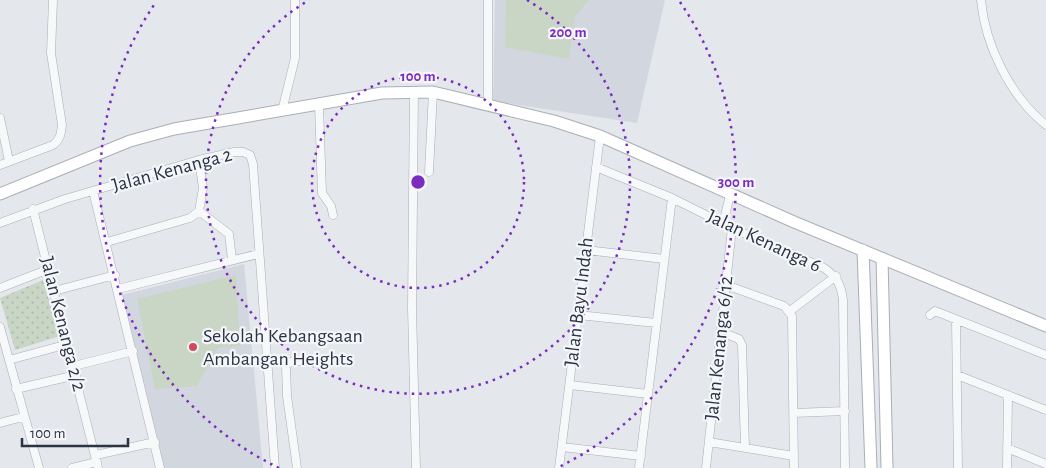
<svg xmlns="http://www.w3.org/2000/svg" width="1046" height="468" font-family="'Alegreya Sans',sans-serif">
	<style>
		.built { fill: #d2d6de }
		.grass { fill: url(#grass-dots) }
		.pitch { fill: #c9d6c5 }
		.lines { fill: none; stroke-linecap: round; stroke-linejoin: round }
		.street-casing { stroke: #a9aeb7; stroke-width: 9 }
		.secondary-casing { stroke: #a9aeb7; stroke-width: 13 }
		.street { stroke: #f7f8fa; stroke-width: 8 }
		.secondary { stroke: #fff; stroke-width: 11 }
		.ring { fill: none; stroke: #7b2cbf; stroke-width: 2.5; stroke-dasharray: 2.5 5 }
		.poi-dot { fill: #d1495b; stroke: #f4f6f9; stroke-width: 2 }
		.labels { text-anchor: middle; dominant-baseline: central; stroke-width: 4.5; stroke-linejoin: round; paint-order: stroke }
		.street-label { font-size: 20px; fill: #2b3445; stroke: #f4f6f9 }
		.poi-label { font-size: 20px; fill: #2b3445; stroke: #f4f6f9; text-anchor: start }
		.centre { fill: #7b2cbf; stroke: #f4f6f9; stroke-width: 2.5 }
		.ring-label { font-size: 15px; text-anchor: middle; font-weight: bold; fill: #7b2cbf; stroke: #f4f6f9; stroke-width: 4.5; stroke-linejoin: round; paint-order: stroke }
	</style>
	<defs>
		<pattern id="grass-dots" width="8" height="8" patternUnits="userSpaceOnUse" patternTransform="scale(1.25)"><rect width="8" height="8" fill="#c9d6c5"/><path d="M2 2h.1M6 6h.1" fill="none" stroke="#adb8ab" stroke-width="1.8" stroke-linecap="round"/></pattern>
	</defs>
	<rect width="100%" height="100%" fill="#e4e7ec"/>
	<path class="built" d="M495,0h170l-28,123 -144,-22z
		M244,264l19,204h-105l-36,-173z"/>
	<path class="grass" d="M43,280l17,56 -45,14 -15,-52z"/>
	<path class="pitch" d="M506,0h83l-14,16 -6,43 -64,-12z
		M236,275l4,71 -22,2 -21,38 -42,3 -18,-90z"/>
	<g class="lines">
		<g class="street-casing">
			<path id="street" d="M981,0c4,45 29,96 65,125
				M414,91l-2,217 4,160
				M488,104v-104
				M319,105l3,88 9,13 2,9
				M282,111l13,-53v-58
				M0,118l9,43
				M0,165l53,-20c7,-5 8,-11 9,-20l-11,-72 2,-53
				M596,167l76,31 60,30 92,40c13,9 17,16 19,32l2,168
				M429,172l4,-80
				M93,191l67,277
				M33,209l65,259
				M199,211l30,23 3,25
				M0,223l65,-24 134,-39 35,-8h9l7,3 3,9 22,304
				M723,224l7,-29
				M107,242l83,-24 9,-7 4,-23 -4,-28
				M586,250l78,9
				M726,285l58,21 8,10 2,152
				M0,288l49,-19
				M118,289l140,-35
				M54,291l61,-16
				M790,311l46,-35
				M578,315l78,8
				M930,315l5,-4 111,44
				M956,320l2,148
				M0,327l39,141
				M721,332l18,7 3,6 3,103
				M9,360l59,-16
				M74,366l59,-15
				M957,375l89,35
				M570,385l78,9
				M16,389l60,-14
				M794,413l51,-2
				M0,423l23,-6
				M709,442l85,14
				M562,447l79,9
				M1007,448l39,16
				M96,455l59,-13
				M72,468l25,-6
				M297,468l-10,-72 -1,-31 5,-3 22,-2
				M559,468l41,-332
				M639,468l33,-270
				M706,468l26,-240
				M1007,468l1,-73"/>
		</g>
		<g class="secondary-casing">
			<path id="secondary" d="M0,194l130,-53 44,-12 208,-36 51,-1 121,29 46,15 194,86 252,104
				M863,250l8,218
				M882,258l5,210"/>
		</g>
		<use href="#street" class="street"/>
		<use href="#secondary" class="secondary"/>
	</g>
	<g class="ring">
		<circle cx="418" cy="182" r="106"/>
		<path d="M527 0A212 212 0 1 1 309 0"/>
		<path d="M279 468A318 318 0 0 1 156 2M680 2A318 318 0 0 1 557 468"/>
	</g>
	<circle class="poi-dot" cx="193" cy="347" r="5"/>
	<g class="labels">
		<g class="street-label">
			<text transform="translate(172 170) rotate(-15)">Jalan Kenanga 2</text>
			<text transform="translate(764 241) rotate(25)">Jalan Kenanga 6</text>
			<text transform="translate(579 302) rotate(-83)">Jalan Bayu Indah</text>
			<text transform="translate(63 324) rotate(76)">Jalan Kenanga 2/2</text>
			<text transform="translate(719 348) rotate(-84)">Jalan Kenanga 6/12</text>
		</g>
		<g class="poi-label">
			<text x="203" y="336">Sekolah Kebangsaan<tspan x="203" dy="23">Ambangan Heights</tspan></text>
		</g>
	</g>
	<circle cx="418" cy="182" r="8" class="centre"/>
	<g class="ring-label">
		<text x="568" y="37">200 m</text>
		<text x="418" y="81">100 m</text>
		<text x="736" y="187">300 m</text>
	</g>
	<path d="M22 438v8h106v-8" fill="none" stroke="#2b3445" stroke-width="2.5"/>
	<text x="30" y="438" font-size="15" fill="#2b3445" stroke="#f4f6f9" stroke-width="4" paint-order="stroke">100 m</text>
</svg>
